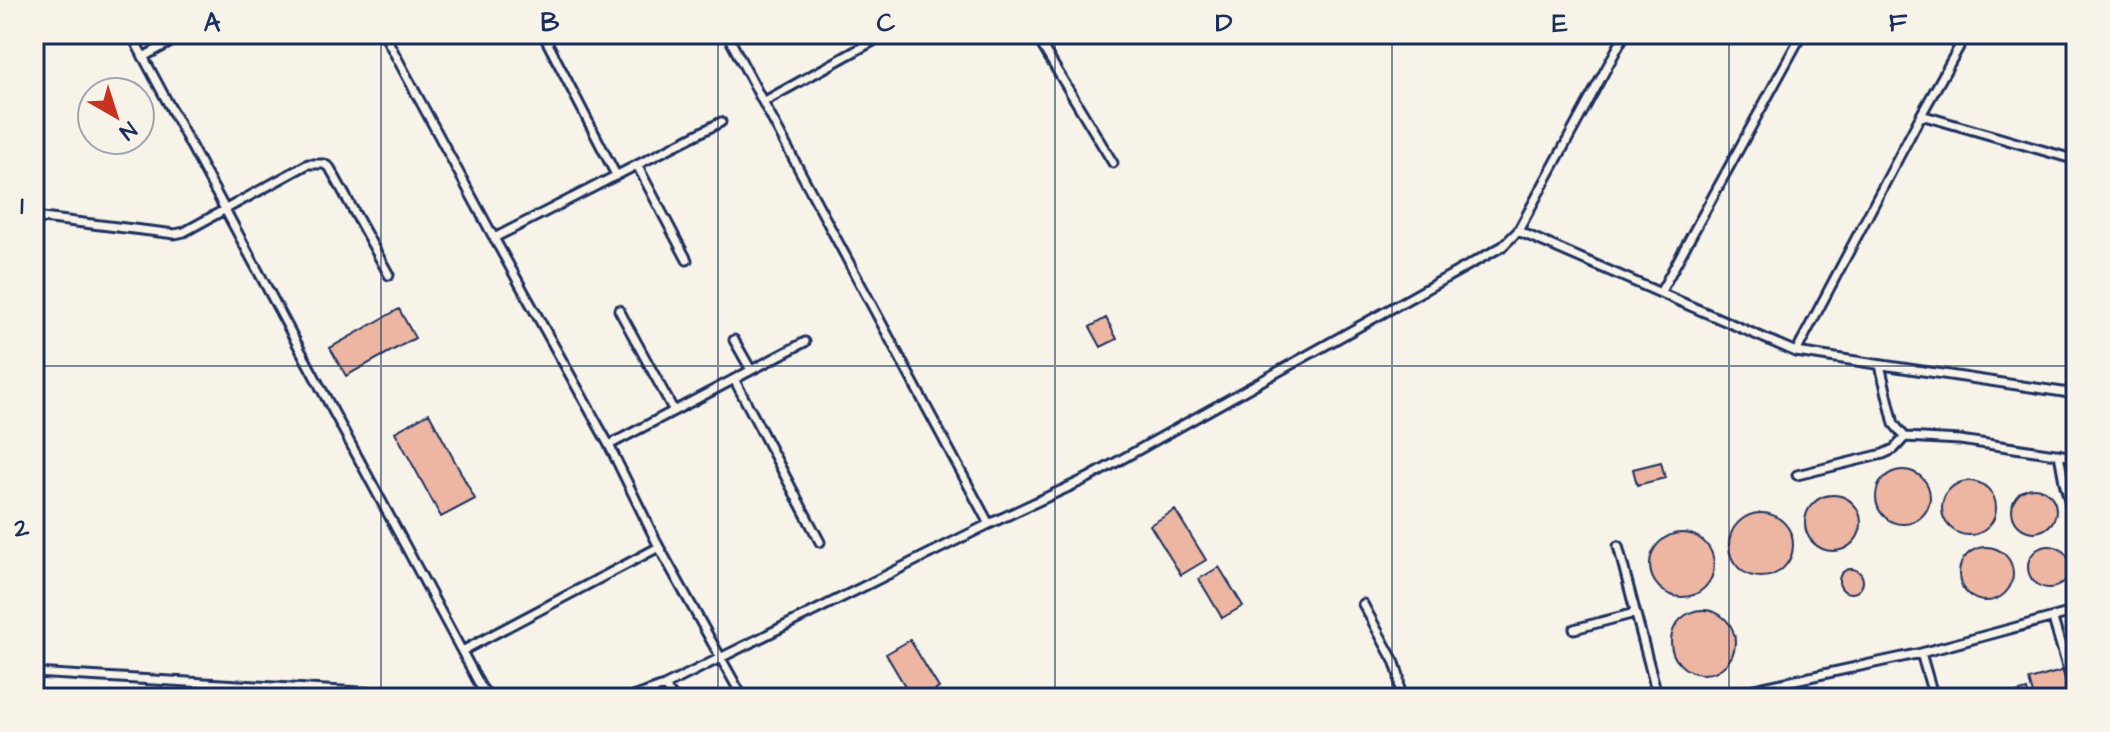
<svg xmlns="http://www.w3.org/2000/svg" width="2110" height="732" font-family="'Architects Daughter',sans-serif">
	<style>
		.building { fill: #ecb6a2; stroke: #1b2f5e; stroke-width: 2 }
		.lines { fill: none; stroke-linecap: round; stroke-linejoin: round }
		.lane-casing { stroke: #1b2f5e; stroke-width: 13 }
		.lane { stroke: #f7f3e8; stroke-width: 7 }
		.grid { fill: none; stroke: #1b2f5e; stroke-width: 2; stroke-opacity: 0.55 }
		.neatline { fill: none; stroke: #1b2f5e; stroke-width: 3 }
		.grid-label { font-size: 26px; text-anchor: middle; font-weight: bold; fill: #1b2f5e }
	</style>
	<rect width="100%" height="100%" fill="#f7f3e8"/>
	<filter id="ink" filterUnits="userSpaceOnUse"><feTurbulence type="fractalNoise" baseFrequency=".0125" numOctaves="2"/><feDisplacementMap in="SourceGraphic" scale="16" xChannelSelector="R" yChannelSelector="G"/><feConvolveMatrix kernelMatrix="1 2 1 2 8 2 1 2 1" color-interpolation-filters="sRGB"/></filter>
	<g filter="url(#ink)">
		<path class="building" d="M399,309l16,29 -69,38 -16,-28z
			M1106,318l11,21 -16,8 -11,-20z
			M429,413l46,86 -34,18 -46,-85z
			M1661,462l4,16 -28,7 -4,-16z
			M1876 497a27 27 0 1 1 54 0a27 27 0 1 1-54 0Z
			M1942 508a27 27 0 1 1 54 0a27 27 0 1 1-54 0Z
			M2012 510a22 22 0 1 1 44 0a22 22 0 1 1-44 0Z
			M1805 523a28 28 0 1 1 56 0a28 28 0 1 1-56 0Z
			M1175,510l31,50 -25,15 -31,-50z
			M1729 545a32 32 0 1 1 64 0a32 32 0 1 1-64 0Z
			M1650 565a32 32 0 1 1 64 0a32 32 0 1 1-64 0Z
			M2028 567a21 21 0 1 1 42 0a21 21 0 1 1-42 0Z
			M1959 574a27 27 0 1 1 54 0a27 27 0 1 1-54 0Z
			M1219,567l24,39 -21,12 -23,-39z
			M1839 581a12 12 0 1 1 24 0a12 12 0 1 1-24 0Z
			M1671 642a32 32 0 1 1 64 0a32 32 0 1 1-64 0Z
			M910,640l29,48 -17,10h-10l-26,-44z
			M2065,670l8,28h-39l-5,-18z
			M2027,690l2,8h-30z"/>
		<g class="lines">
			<g class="lane-casing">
				<path id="lane" d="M131,34l350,653 9,11
					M384,34l110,204 115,207 50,102 84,151
					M543,34l73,141
					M727,34l36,68
					M886,34l-123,68 226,422
					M1035,34l78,129
					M143,57l43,-23
					M1921,115l155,45
					M637,165l50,95
					M34,217l141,17 9,-2 124,-68h16l6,4 59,107
					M1518,231l278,121 280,42
					M494,238l227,-116
					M1660,293l142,-259
					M619,310l55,101
					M734,340l17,30
					M1796,352l125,-237 38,-68 -1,-13
					M1880,365l14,59 11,13 55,3 116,17
					M734,379l86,163
					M609,445l196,-103
					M2059,454l5,28 12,43
					M1797,475l86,-21 11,-5 11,-12
					M1618,546l40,152
					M1363,604l32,59 4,13 1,22
					M2053,619l23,78
					M1574,629l61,-16
					M462,651l197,-104
					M1921,653l13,45
					M34,673l428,25
					M664,686l10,12
					M630,698l34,-12 325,-162 99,-46 415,-232 15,-15 107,-197
					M1712,698l209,-45 155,-42"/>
			</g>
			<use href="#lane" class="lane"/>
		</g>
	</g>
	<path class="grid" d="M381,34v664M718,34v664M1055,34v664M1392,34v664M1729,34v664M34,366h2042"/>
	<rect width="2110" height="732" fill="none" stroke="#f7f3e8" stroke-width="88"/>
	<g transform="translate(116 116) rotate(141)"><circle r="38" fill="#f7f3e8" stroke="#9fa5b1" stroke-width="2"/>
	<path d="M0-6L14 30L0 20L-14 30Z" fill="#c8321e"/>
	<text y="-12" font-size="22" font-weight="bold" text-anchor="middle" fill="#1b2f5e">N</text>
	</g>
	<rect x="44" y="44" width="2022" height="644" class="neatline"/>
	<g class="grid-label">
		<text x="212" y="31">A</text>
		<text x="550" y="31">B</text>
		<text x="886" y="31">C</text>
		<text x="1224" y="31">D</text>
		<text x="1560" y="31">E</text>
		<text x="1898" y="31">F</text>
		<text x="22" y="214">1</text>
		<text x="22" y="536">2</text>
	</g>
</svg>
